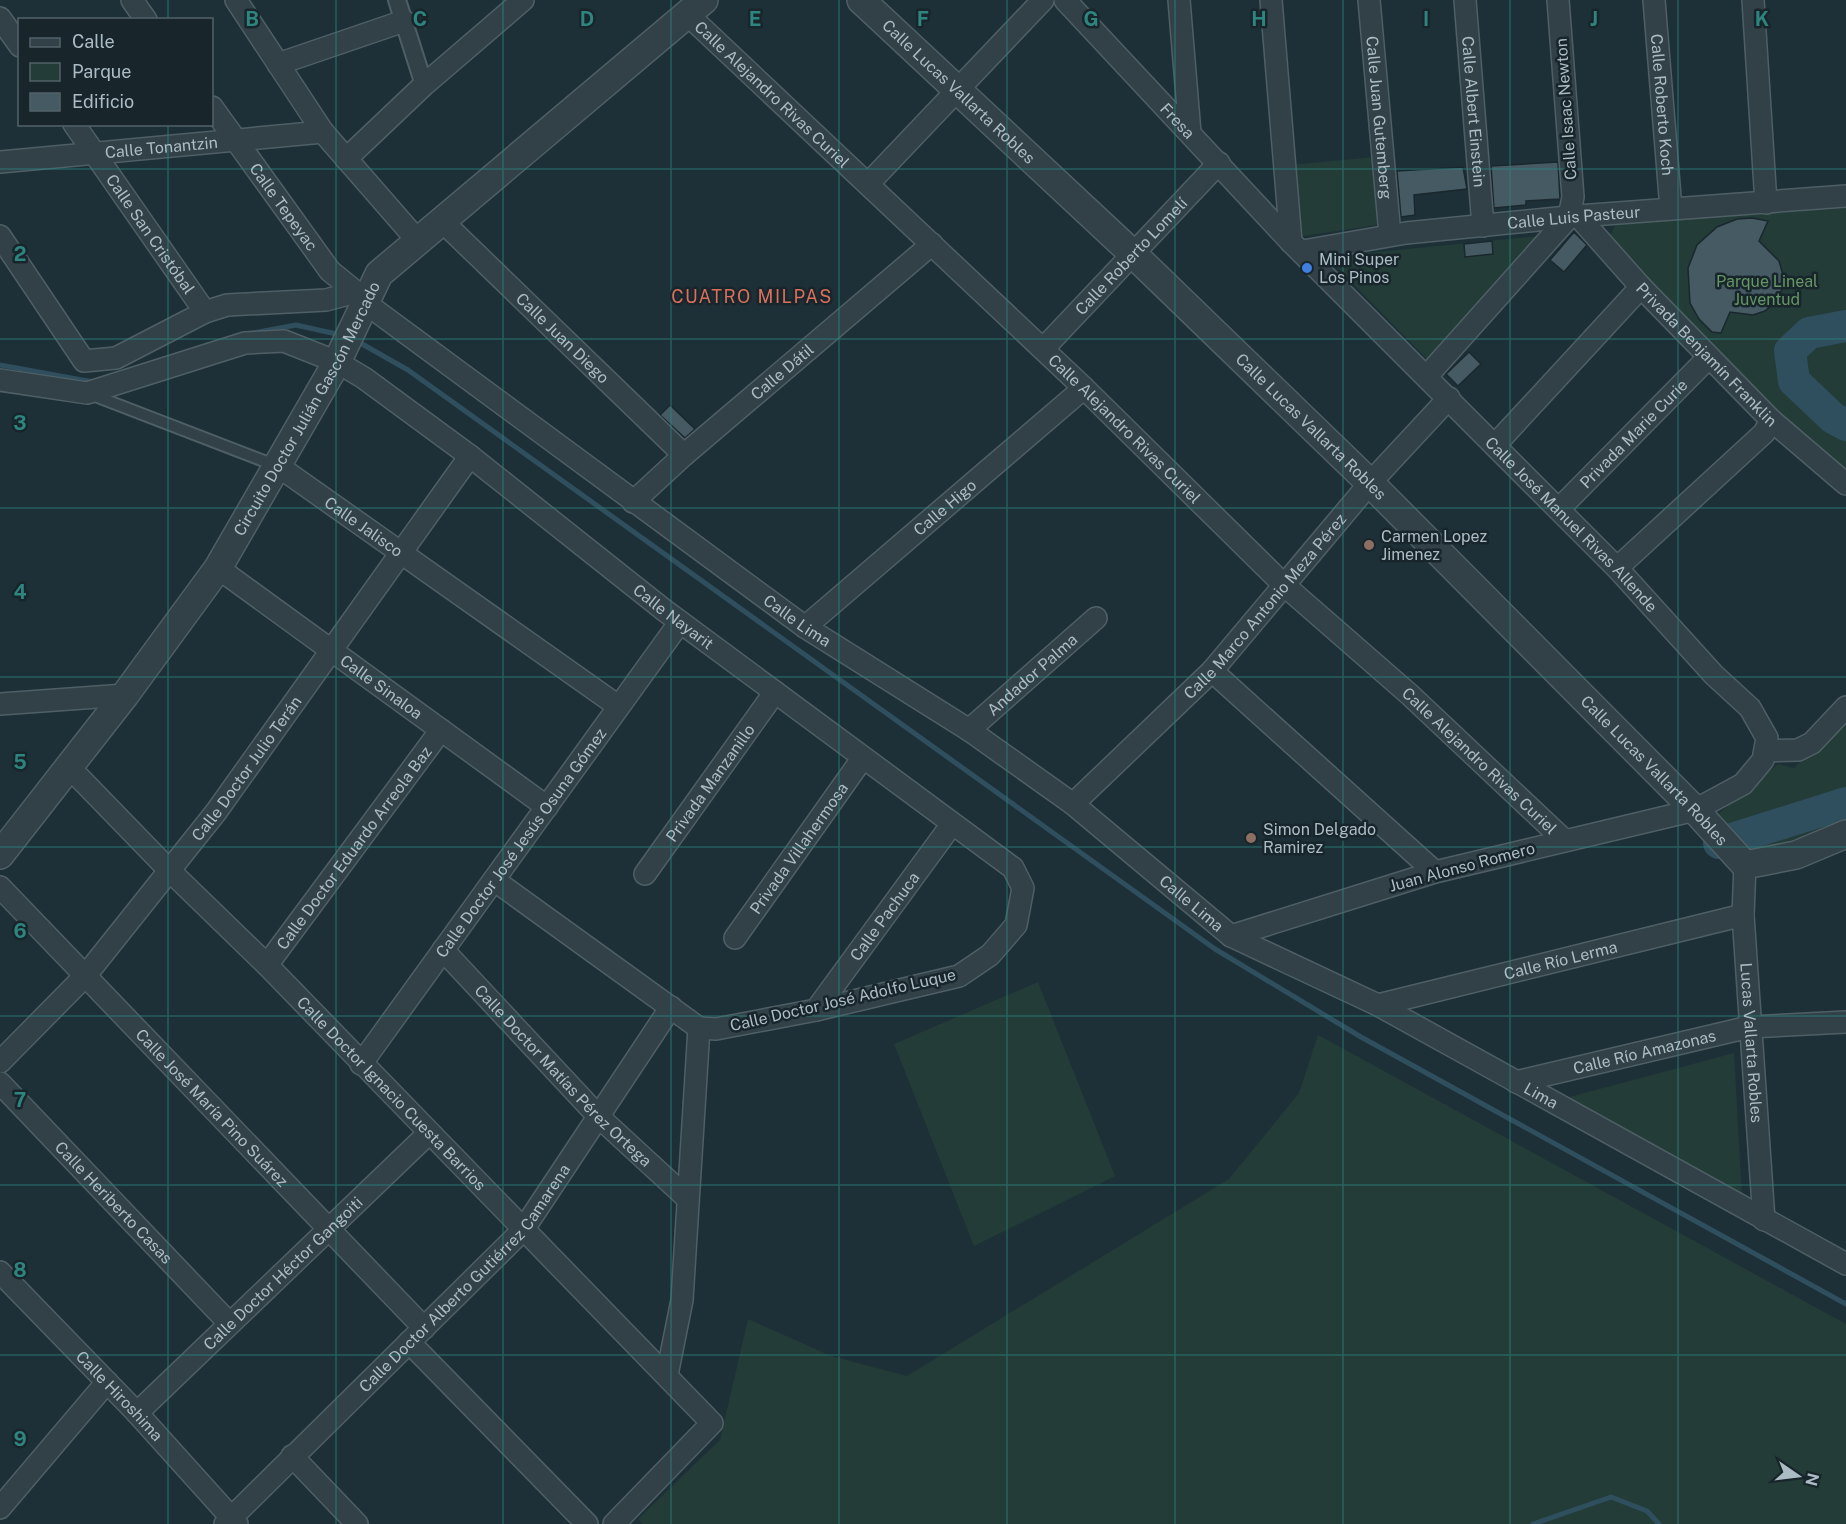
<svg xmlns="http://www.w3.org/2000/svg" width="1846" height="1524" font-family="'Public Sans',sans-serif">
	<style>
		.green { fill: #233c37 }
		.lines { fill: none; stroke-linecap: round; stroke-linejoin: round }
		.stream { stroke: #2f4f5e; stroke-width: 5 }
		.river { stroke: #2f4f5e; stroke-width: 32 }
		.building { fill: #465a64; stroke: #1a282e; stroke-width: 1.5 }
		.service-casing { stroke: #4f5f66; stroke-width: 14 }
		.pedestrian-casing { stroke: #4f5f66; stroke-width: 20 }
		.minor-casing { stroke: #4f5f66; stroke-width: 24 }
		.tertiary-casing { stroke: #4f5f66; stroke-width: 30 }
		.service { stroke: #324148; stroke-width: 10 }
		.pedestrian { stroke: #324148; stroke-width: 16 }
		.minor { stroke: #324148; stroke-width: 21 }
		.tertiary { stroke: #324148; stroke-width: 27 }
		.grid { fill: none; stroke: #2e847f; stroke-width: 1.5; stroke-opacity: 0.55 }
		.shop-dot { fill: #3f7fe0; stroke: #18262c; stroke-width: 2 }
		.education-dot { fill: #8d6e63; stroke: #18262c; stroke-width: 2 }
		.labels { text-anchor: middle; dominant-baseline: central; stroke-width: 5; stroke-linejoin: round; paint-order: stroke }
		.street-label { font-size: 16px; fill: #acbcc5; stroke: #18262c }
		.poi-label { font-size: 16px; fill: #acbcc5; stroke: #18262c; text-anchor: start }
		.park-label { font-size: 16px; fill: #659663; stroke: #18262c }
		.neighbourhood-label { font-size: 18px; letter-spacing: 1.5px; fill: #da705c; stroke: #18262c }
		.grid-label { font-size: 20px; text-anchor: middle; font-weight: bold; fill: #2e847f; stroke: #18262c; stroke-width: 5; stroke-linejoin: round; paint-order: stroke }
	</style>
	<rect width="100%" height="100%" fill="#1e3037"/>
	<path class="green" d="M1374,157l3,68 -80,12 -7,-72z
		M1846,208v270l-58,-56 -180,-182 8,-16z
		M1549,235l-119,127 -103,-105z
		M1846,717v103l-98,44 -37,-44 67,-56 16,4z
		M1038,982l77,194 -141,70 -80,-202z
		M1318,1035l528,289v200h-1203l-5,-5 82,-79 28,-121 83,37 76,20 322,-197 70,-86z
		M1734,1053l8,144 -180,-98z"/>
	<g class="lines">
		<path class="stream" d="M247,334l49,-9 45,10
			M355,340l53,30 807,579 146,88 485,267
			M0,365l93,17
			M1533,1524l78,-27 36,14 12,13"/>
		<path class="river" d="M1846,326l-37,7 -19,18 4,30 39,37 13,7
			M1719,843l127,-40"/>
	</g>
	<path class="building" d="M1558,162l2,37 -34,2v4l-32,3 -3,-42z
		M1463,167l4,22 -53,6 1,20 -14,2 -4,-46z
		M1752,218l16,3 -9,20 20,20 4,14 -1,14 -5,11 -12,11 -12,4 -23,-3 -9,21 -9,-1 -13,-13 -9,-16 -2,-35 9,-23 20,-18 20,-8z
		M1574,232l13,13 -23,27 -14,-12z
		M1492,241l1,13 -28,3 -1,-13z
		M1469,352l12,12 -23,22 -12,-12z
		M670,405l25,24 -10,9 -25,-23z"/>
	<g class="lines">
		<g class="service-casing">
			<path id="service" d="M90,394l187,72"/>
		</g>
		<g class="pedestrian-casing">
			<path id="pedestrian" d="M397,0l27,85"/>
		</g>
		<g class="minor-casing">
			<g id="minor">
				<path d="M132,0l14,20"/>
				<path d="M236,0l87,132 95,109"/>
				<path id="s1" d="M1065,0l226,242 326,326 97,107 36,33 17,30 -4,22 -20,24 -48,26 -260,62 -204,64"/>
				<path d="M1179,0l11,133"/>
				<path d="M1271,0l20,242"/>
				<path id="s2" d="M1369,0l21,235"/>
				<path id="s3" d="M1465,0l18,226"/>
				<path id="s4" d="M1654,0l17,209"/>
				<path d="M1753,0l13,203"/>
				<path id="s5" d="M687,14l397,374 200,197 125,109 155,146"/>
				<path d="M0,18l20,28"/>
				<path d="M278,64l126,-43"/>
				<path id="s6" d="M212,107l118,164 26,21 8,10 441,325 164,103 104,74 158,132 147,69 468,259"/>
				<path id="s7" d="M74,124l131,188"/>
				<path d="M346,159l78,-74 99,-85"/>
				<path id="s8" d="M0,162l323,-30"/>
				<path d="M868,184l175,-184"/>
				<path id="s9" d="M1578,216l63,71 130,133 75,64"/>
				<path id="s10" d="M442,221l242,234"/>
				<path d="M0,236l84,125 32,-3 89,-46 22,-7 99,-5 30,-8"/>
				<path id="s11" d="M1303,251l103,-18 172,-17 268,-20"/>
				<path id="s12" d="M1043,349l176,-186"/>
				<path d="M1427,376l142,-159 4,-20 -15,-197"/>
				<path id="s13" d="M0,380l87,13 158,-50 39,-2 53,21 27,16 106,78 194,154 349,258 10,20 -7,37 -26,30 -31,21 -143,34 -100,19 -17,-1 -205,-148"/>
				<path d="M1495,445l146,-158"/>
				<path id="s14" d="M278,466l340,240"/>
				<path id="s15" d="M633,502l51,-47 248,-211"/>
				<path id="s16" d="M1559,509l150,-152"/>
				<path id="s17" d="M218,568l329,239"/>
				<path d="M1617,568l147,-135 7,-13"/>
				<path id="s18" d="M805,627l279,-239"/>
				<path d="M1212,671l223,201"/>
				<path d="M0,704l125,-9"/>
				<path id="s19" d="M969,730l127,-112"/>
				<path d="M1765,751l33,-1 14,-7 34,-36"/>
				<path id="s20" d="M69,767l101,104 97,94 445,458 -98,101"/>
				<path id="s21" d="M1073,804l139,-133 158,-188 79,-85"/>
				<path id="s22" d="M1745,865l-2,50 21,305"/>
				<path id="s23" d="M645,874l130,-182"/>
				<path id="s24" d="M0,887l424,441"/>
				<path id="s25" d="M735,938l127,-179"/>
				<path id="s26" d="M443,950l156,167 88,81"/>
				<path id="s27" d="M267,965l174,-235"/>
				<path id="s28" d="M1378,1005l365,-90"/>
				<path id="s29" d="M816,1010l136,-186"/>
				<path id="s30" d="M0,1062l86,-87 130,-163 254,-356"/>
				<path id="s31" d="M361,1064l319,-442"/>
				<path id="s32" d="M1516,1082l233,-55 97,-5"/>
				<path id="s33" d="M0,1083l229,240"/>
				<path id="s34" d="M0,1272l137,141 100,111"/>
				<path d="M409,1342l178,182"/>
				<path d="M667,1375l15,-75 17,-272"/>
				<path id="s35" d="M137,1413l292,-280"/>
				<path d="M292,1456l65,68"/>
				<path d="M0,1508l107,-126"/>
				<path id="s36" d="M225,1524l298,-294 148,-223"/>
			</g>
		</g>
		<g class="tertiary-casing">
			<g id="tertiary">
				<path id="s37" d="M861,0l271,253 238,230 325,327 50,55 51,-10 50,-21"/>
				<path id="s38" d="M0,855l125,-160 93,-127 119,-206 42,-88 325,-274"/>
			</g>
		</g>
		<use href="#service" class="service"/>
		<use href="#pedestrian" class="pedestrian"/>
		<use href="#minor" class="minor"/>
		<use href="#tertiary" class="tertiary"/>
	</g>
	<path class="grid" d="M168,0v20M336,0v1524M503,0v1524M671,0v1524M839,0v1524M1007,0v1524M1175,0v1524M1343,0v1524M1510,0v1524M1678,0v1524M168,124v1400M0,169h1846M0,339h1846M0,508h1846M0,677h1846M0,847h1846M0,1016h1846M0,1185h1846M0,1355h1846"/>
	<circle class="shop-dot" cx="1307" cy="268" r="6"/>
	<g class="education-dot">
		<circle cx="1369" cy="545" r="6"/>
		<circle cx="1251" cy="838" r="6"/>
	</g>
	<g class="labels">
		<g class="street-label">
			<text stroke="none"><textPath href="#s37" startOffset="134">Calle Lucas Vallarta Robles</textPath></text>
			<text stroke="none"><textPath href="#s5" startOffset="117">Calle Alejandro Rivas Curiel</textPath></text>
			<text stroke="none"><textPath href="#s4" startOffset="105">Calle Roberto Koch</textPath></text>
			<text transform="translate(1566 109) rotate(-94)">Calle Isaac Newton</text>
			<text stroke="none"><textPath href="#s3" startOffset="112">Calle Albert Einstein</textPath></text>
			<text stroke="none"><textPath href="#s2" startOffset="118">Calle Juan Gutemberg</textPath></text>
			<text stroke="none"><textPath href="#s1" startOffset="165">Fresa</textPath></text>
			<text stroke="none"><textPath href="#s8" startOffset="162">Calle Tonantzin</textPath></text>
			<text stroke="none"><textPath href="#s6" startOffset="123">Calle Tepeyac</textPath></text>
			<text stroke="none"><textPath href="#s11" startOffset="273">Calle Luis Pasteur</textPath></text>
			<text stroke="none"><textPath href="#s7" startOffset="134">Calle San Cristóbal</textPath></text>
			<text stroke="none"><textPath href="#s12" startOffset="128">Calle Roberto Lomelí</textPath></text>
			<text stroke="none"><textPath href="#s10" startOffset="168">Calle Juan Diego</textPath></text>
			<text stroke="none"><textPath href="#s9" startOffset="189">Privada Benjamín Franklin</textPath></text>
			<text stroke="none"><textPath href="#s15" startOffset="198">Calle Dátil</textPath></text>
			<text stroke="none"><textPath href="#s38" startOffset="543">Circuito Doctor Julián Gascón Mercado</textPath></text>
			<text stroke="none"><textPath href="#s37" startOffset="620">Calle Lucas Vallarta Robles</textPath></text>
			<text stroke="none"><textPath href="#s5" startOffset="603">Calle Alejandro Rivas Curiel</textPath></text>
			<text stroke="none"><textPath href="#s16" startOffset="106">Privada Marie Curie</textPath></text>
			<text stroke="none"><textPath href="#s18" startOffset="184">Calle Higo</textPath></text>
			<text stroke="none"><textPath href="#s1" startOffset="729">Calle José Manuel Rivas Allende</textPath></text>
			<text stroke="none"><textPath href="#s14" startOffset="105">Calle Jalisco</textPath></text>
			<text stroke="none"><textPath href="#s21" startOffset="276">Calle Marco Antonio Meza Pérez</textPath></text>
			<text stroke="none"><textPath href="#s13" startOffset="772">Calle Nayarit</textPath></text>
			<text stroke="none"><textPath href="#s6" startOffset="786">Calle Lima</textPath></text>
			<text stroke="none"><textPath href="#s19" startOffset="84">Andador Palma</textPath></text>
			<text stroke="none"><textPath href="#s17" startOffset="202">Calle Sinaloa</textPath></text>
			<text stroke="none"><textPath href="#s5" startOffset="1089">Calle Alejandro Rivas Curiel</textPath></text>
			<text stroke="none"><textPath href="#s30" startOffset="384">Calle Doctor Julio Terán</textPath></text>
			<text stroke="none"><textPath href="#s37" startOffset="1106">Calle Lucas Vallarta Robles</textPath></text>
			<text stroke="none"><textPath href="#s23" startOffset="112">Privada Manzanillo</textPath></text>
			<text stroke="none"><textPath href="#s31" startOffset="273">Calle Doctor José Jesús Osuna Gómez</textPath></text>
			<text stroke="none"><textPath href="#s27" startOffset="146">Calle Doctor Eduardo Arreola Baz</textPath></text>
			<text stroke="none"><textPath href="#s25" startOffset="110">Privada Villahermosa</textPath></text>
			<text transform="translate(1462 867) rotate(-15)">Juan Alonso Romero</text>
			<text stroke="none"><textPath href="#s6" startOffset="1272">Calle Lima</textPath></text>
			<text stroke="none"><textPath href="#s29" startOffset="116">Calle Pachuca</textPath></text>
			<text stroke="none"><textPath href="#s28" startOffset="188">Calle Río Lerma</textPath></text>
			<text transform="translate(843 1000) rotate(-13)">Calle Doctor José Adolfo Luque</text>
			<text stroke="none"><textPath href="#s22" startOffset="178">Lucas Vallarta Robles</textPath></text>
			<text stroke="none"><textPath href="#s32" startOffset="132">Calle Río Amazonas</textPath></text>
			<text stroke="none"><textPath href="#s26" startOffset="174">Calle Doctor Matías Pérez Ortega</textPath></text>
			<text stroke="none"><textPath href="#s20" startOffset="459">Calle Doctor Ignacio Cuesta Barrios</textPath></text>
			<text stroke="none"><textPath href="#s6" startOffset="1672">Lima</textPath></text>
			<text stroke="none"><textPath href="#s24" startOffset="306">Calle José María Pino Suárez</textPath></text>
			<text stroke="none"><textPath href="#s33" startOffset="165">Calle Heriberto Casas</textPath></text>
			<text stroke="none"><textPath href="#s35" startOffset="202">Calle Doctor Héctor Gangoiti</textPath></text>
			<text stroke="none"><textPath href="#s36" startOffset="344">Calle Doctor Alberto Gutiérrez Camarena</textPath></text>
			<text stroke="none"><textPath href="#s34" startOffset="172">Calle Hiroshima</textPath></text>
		</g>
		<g class="poi-label">
			<text x="1319" y="259">Mini Super<tspan x="1319" dy="18">Los Pinos</tspan></text>
			<text x="1381" y="536">Carmen Lopez<tspan x="1381" dy="18">Jimenez</tspan></text>
			<text x="1263" y="829">Simon Delgado<tspan x="1263" dy="18">Ramirez</tspan></text>
		</g>
		<g class="park-label">
			<text x="1767" y="281">Parque Lineal<tspan x="1767" dy="18">Juventud</tspan></text>
		</g>
		<g class="neighbourhood-label">
			<text x="752" y="296">CUATRO MILPAS</text>
		</g>
	</g>
	<g class="grid-label">
		<text x="252" y="26">B</text>
		<text x="420" y="26">C</text>
		<text x="587" y="26">D</text>
		<text x="755" y="26">E</text>
		<text x="923" y="26">F</text>
		<text x="1091" y="26">G</text>
		<text x="1259" y="26">H</text>
		<text x="1426" y="26">I</text>
		<text x="1594" y="26">J</text>
		<text x="1762" y="26">K</text>
		<text x="20" y="261">2</text>
		<text x="20" y="430">3</text>
		<text x="20" y="599">4</text>
		<text x="20" y="769">5</text>
		<text x="20" y="938">6</text>
		<text x="20" y="1107">7</text>
		<text x="20" y="1277">8</text>
		<text x="20" y="1446">9</text>
	</g>
	<rect x="18" y="18" width="195" height="108" fill="#18262c" stroke="#536269" stroke-width="1.5"/>
	<rect x="30" y="38" width="30" height="9" fill="#324148" stroke="#536269" stroke-width="1.5"/>
	<text x="72" y="48" font-size="18" fill="#acbcc5">Calle</text>
	<rect x="30" y="63" width="30" height="18" fill="#233c37" stroke="#536269" stroke-width="1.5"/>
	<text x="72" y="78" font-size="18" fill="#acbcc5">Parque</text>
	<rect x="30" y="93" width="30" height="18" fill="#465a64" stroke="#536269" stroke-width="1.5"/>
	<text x="72" y="108" font-size="18" fill="#acbcc5">Edificio</text>
	<g transform="translate(1798 1476) rotate(104)" stroke="#18262c" stroke-width="4.5" paint-order="stroke">
	<path d="M0-4.5L10 22L0 15L-10 22Z" fill="#acbcc5"/>
	<text y="-9" font-size="16" font-weight="bold" text-anchor="middle" fill="#acbcc5">N</text>
	</g>
</svg>
